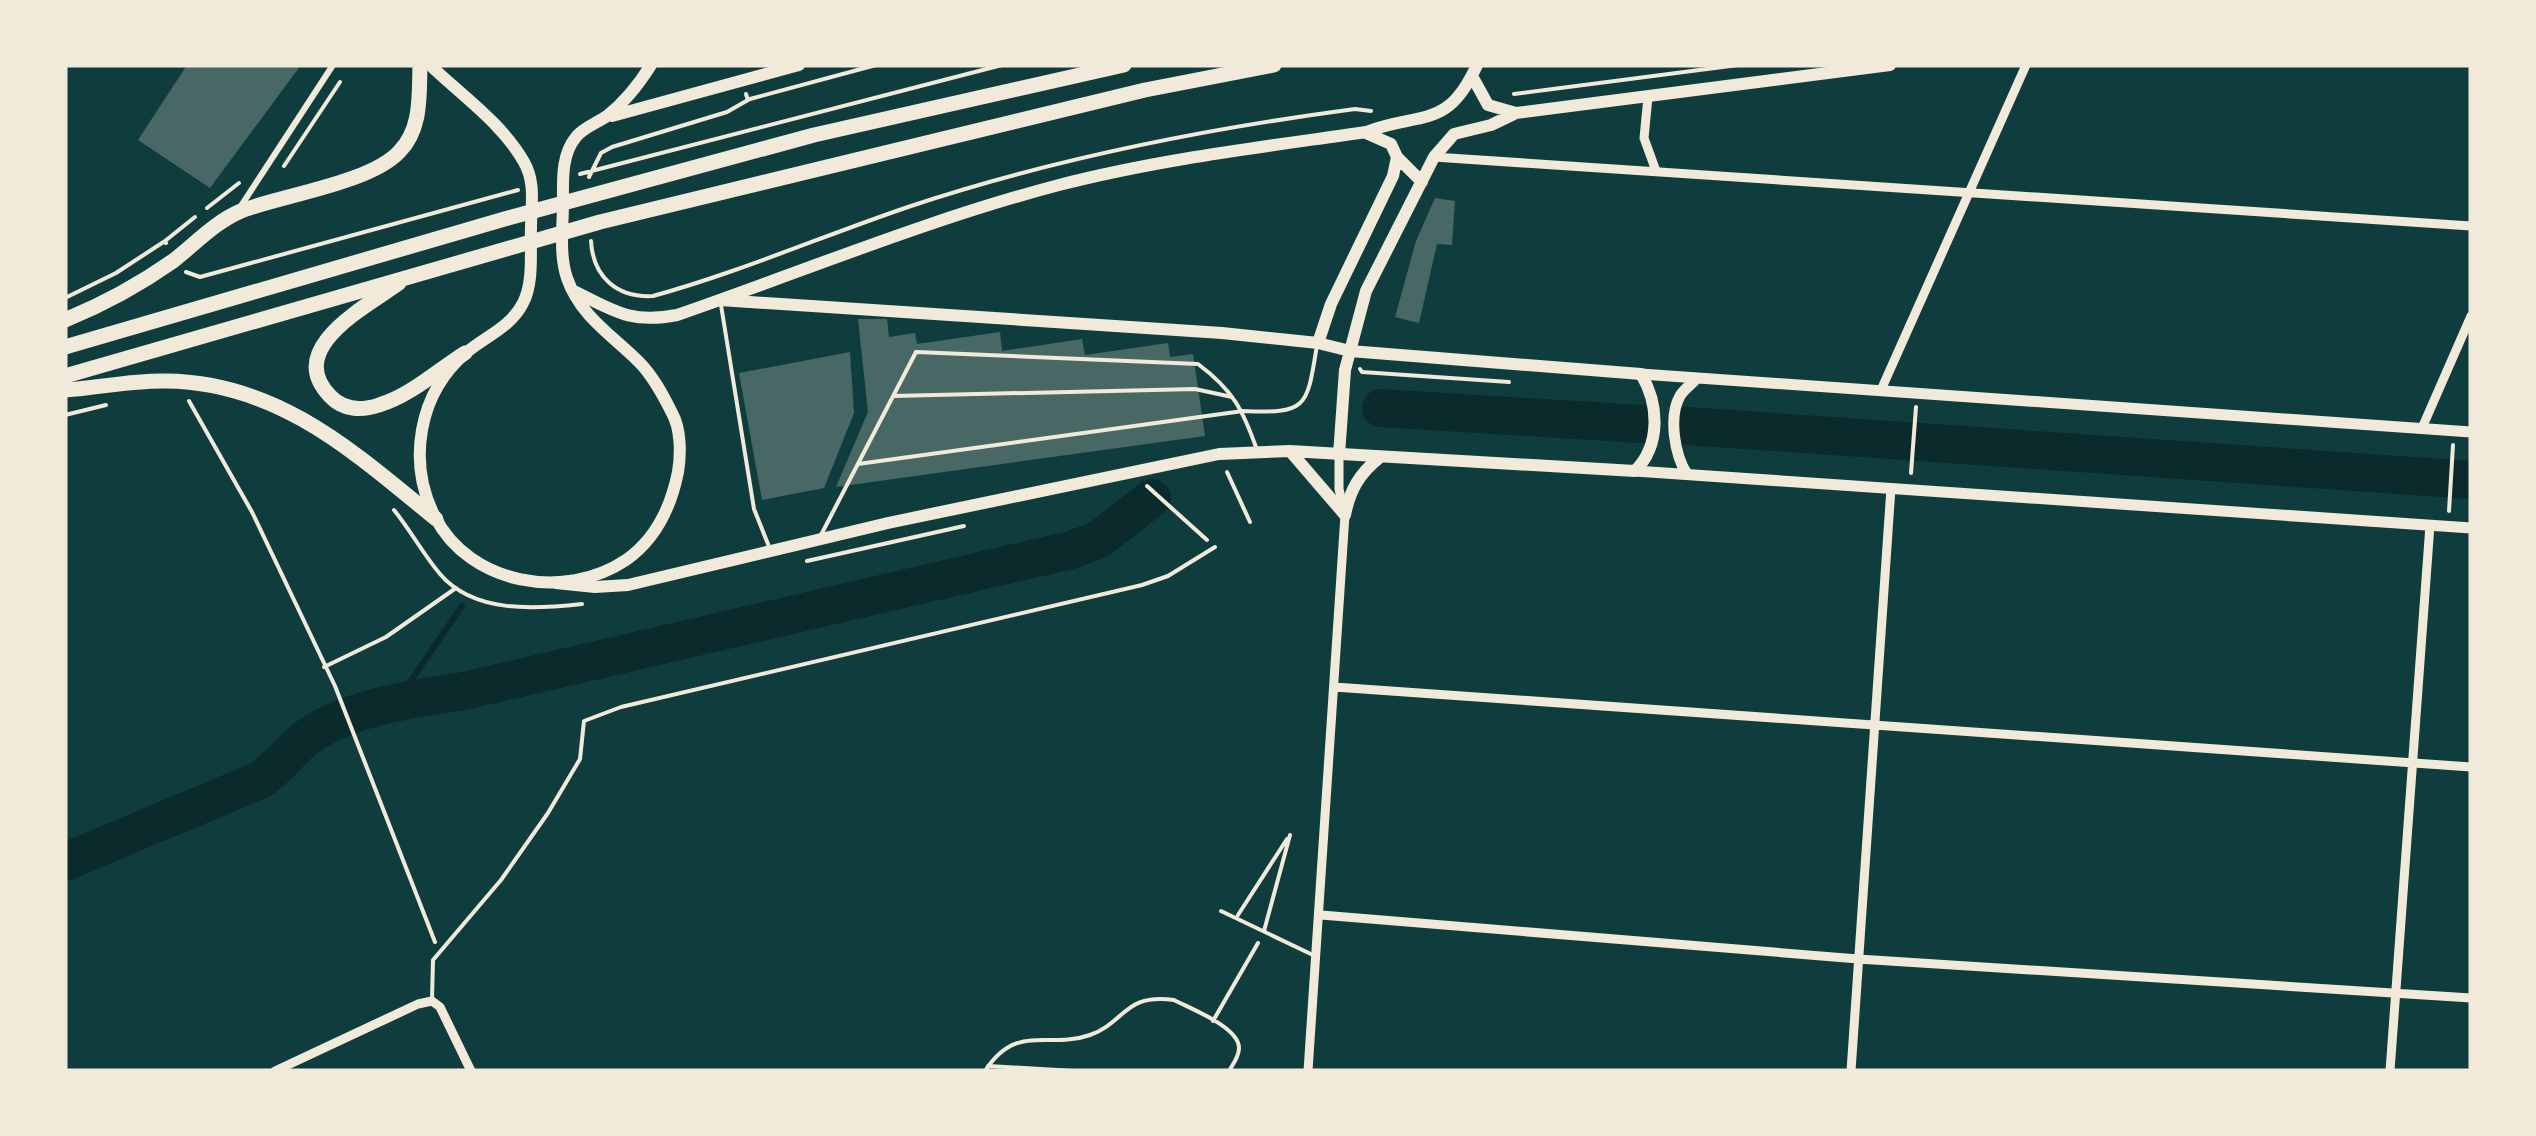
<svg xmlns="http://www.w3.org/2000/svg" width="2536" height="1136" font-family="'Exo 2',sans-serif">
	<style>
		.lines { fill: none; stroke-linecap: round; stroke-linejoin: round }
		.stream { stroke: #0a2a2b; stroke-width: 6 }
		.river { stroke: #0a2a2b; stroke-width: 38 }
		.building { fill: #486865 }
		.path { stroke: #f1e9da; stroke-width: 4 }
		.service { stroke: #f1e9da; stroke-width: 4 }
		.pedestrian { stroke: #f1e9da; stroke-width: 6 }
		.minor { stroke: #f1e9da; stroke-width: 9 }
		.tertiary { stroke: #f1e9da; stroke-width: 11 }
		.secondary { stroke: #f1e9da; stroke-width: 12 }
		.motorway { stroke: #f1e9da; stroke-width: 15 }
	</style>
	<rect width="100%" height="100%" fill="#0f3d3e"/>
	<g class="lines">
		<path class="stream" d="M397,701l65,-95"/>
		<path class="river" d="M1381,408l260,16
			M1687,426l784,54
			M65,862l195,-82c18,-12 26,-25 41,-38 40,-33 108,-43 158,-50l612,-142 27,-10 54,-42"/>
	</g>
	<path class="building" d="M187,65h114l-91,123 -72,-48z
		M1435,198l20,3 -3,44 -15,-1 -18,79 -24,-6 21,-76z
		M858,319h29l2,18 26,-4 2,11 83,-12 2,19 80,-12 3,16 83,-12 2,14 23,-3 12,82 -369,51 32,-75z
		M850,352l4,61 -30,75 -62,12 -23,-127z"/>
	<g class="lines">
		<path class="path" d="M1514,94l224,-29
			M750,99l126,-34
			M284,166l56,-84
			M580,174l422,-109
			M589,177l12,-24 11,-6 115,-35 21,-12 -2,-6
			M207,208l32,-25
			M165,241l30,-24
			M591,241c2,36 26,57 62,55 87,-24 172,-61 258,-90 145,-48 293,-77 444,-97l16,2
			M186,272l14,5 318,-87
			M65,298l51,-25 49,-32 1,2
			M1360,369l2,3 147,10
			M189,401l63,111 83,174 100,256
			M65,415l41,-10
			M1227,472l23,50
			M1911,473l5,-66
			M1147,486l60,54
			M394,510c17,21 29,44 46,64 34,40 96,35 142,30
			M2449,511l4,-66
			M807,561l157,-35
			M324,667l62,-30 70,-49
			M1213,1021l45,-78
			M988,1066l86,5
			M985,1071c32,-49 62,-21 105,-36 36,-13 34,-42 84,-35 17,9 65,27 65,48 0,9 -6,16 -10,23"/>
		<path class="service" d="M721,305l33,204 16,40
			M893,396l302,-7 37,8
			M858,464l385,-53c65,3 64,-4 74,-66
			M821,535l95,-183 282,12c35,26 45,46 59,86
			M1221,911l92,44
			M1238,915l49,-76
			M1264,931l26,-96
			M432,1000l1,-40 68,-80 47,-67 32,-54 4,-38 37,-14 521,-122 26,-9 47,-29"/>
		<path class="pedestrian" d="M241,206l92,-141"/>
		<path class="minor" d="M1648,97l-4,41 12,33
			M1434,157l1037,69
			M1881,390l145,-325
			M2422,428l49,-112
			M1334,687l1137,80
			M1321,915l537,44 613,39
			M275,1071l143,-67 14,-3 8,6 31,64
			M1308,1071l37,-556 -6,-26v-34
			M1851,1071l40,-583
			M2390,1071l40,-546"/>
		<path class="tertiary" d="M1641,374l830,58
			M1635,471l836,57
			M1687,474c-12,-18 -19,-57 -7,-78 4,-7 12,-12 17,-18"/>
		<path class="secondary" d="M430,65c31,30 72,58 94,97 12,21 7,44 7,66 -1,24 3,54 -8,75 -12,24 -37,33 -56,49 -49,41 -60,110 -32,165 35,68 130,84 191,43 30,-21 45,-53 52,-88 3,-18 3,-43 -6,-59 -9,-18 -19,-37 -33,-51 -27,-27 -59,-46 -72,-84 -8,-23 -4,-52 -4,-76 0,-21 -2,-47 13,-65 7,-9 21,-14 31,-21 18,-14 32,-32 44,-51
			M1472,76l16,29 28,8 374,-48
			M612,116l187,-51
			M1366,133l25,11 6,13 25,25
			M574,291c40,20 57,33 103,24 127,-44 252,-96 382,-130 101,-26 204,-38 307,-53 55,-21 81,-1 111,-67
			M1318,343l13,-39 62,-128 4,-19
			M1290,451l55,64
			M1339,455l6,-85 21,-79 68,-134 20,-23 37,-9 23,-11
			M1345,515c5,-25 14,-41 34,-57
			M556,583l39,4 33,-2 260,-62 331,-69 71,-3 345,20c26,-26 24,-67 6,-97l-291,-23 -32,-8 -96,-10 -502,-33"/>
		<path class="motorway" d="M399,283c-33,24 -115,65 -69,113 13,14 31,15 49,9 31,-9 59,-35 86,-52
			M65,320c39,-16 74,-35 108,-59 22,-17 42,-39 68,-50 42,-16 129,-28 158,-59 23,-23 20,-57 21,-87
			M65,347l443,-129 306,-83 310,-70
			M65,376l535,-154 545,-132 129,-25
			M65,390c34,-2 67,-10 101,-9 112,1 188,71 270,138"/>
	</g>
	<rect width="2536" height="1136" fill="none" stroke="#f1e9da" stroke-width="135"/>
</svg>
